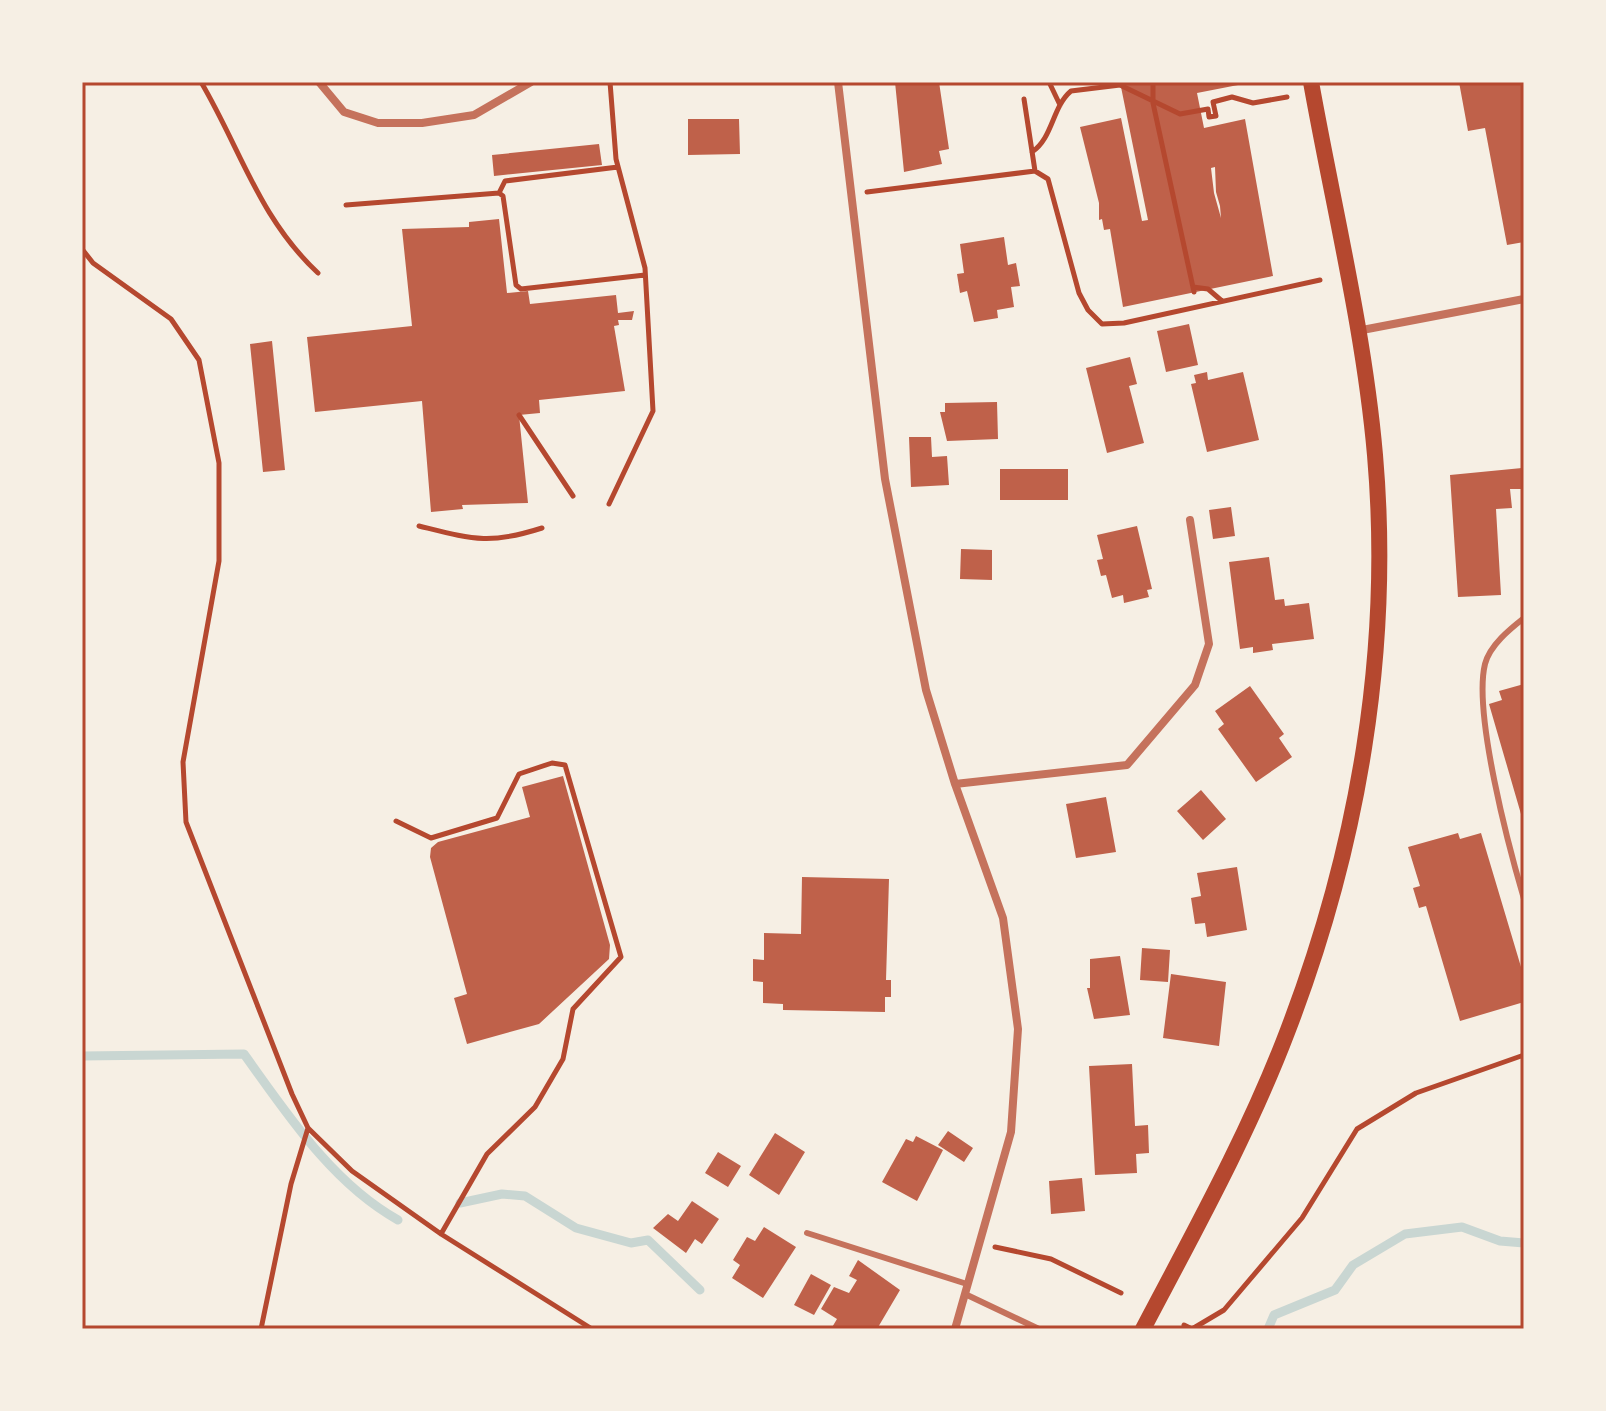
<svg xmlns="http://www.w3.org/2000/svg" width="1606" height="1411" font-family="Overpass,sans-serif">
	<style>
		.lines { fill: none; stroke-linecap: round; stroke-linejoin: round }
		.stream { stroke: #c9d6d2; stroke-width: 9 }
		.building { fill: #bf614a; fill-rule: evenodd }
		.path { stroke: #b5482f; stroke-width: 5 }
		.service { stroke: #c5725c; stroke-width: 6 }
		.minor { stroke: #c5725c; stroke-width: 8 }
		.secondary { stroke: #b5482f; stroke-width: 16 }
		.neatline { fill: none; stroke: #b5482f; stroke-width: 3 }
	</style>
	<rect width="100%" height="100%" fill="#f6efe4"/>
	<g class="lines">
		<path class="stream" d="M82,1056l162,-2c44,61 88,129 154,166
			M460,1203l42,-9 23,2 51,32 55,15 17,-3 52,50
			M1268,1329l6,-14 61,-25 18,-25 52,-31 57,-7 38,14 24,2"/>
	</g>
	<path class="building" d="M895,82h44l10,67 -10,2 3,13 -38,8z
		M1120,82h117l1,3 -41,8 7,35 41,-9 28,157 -150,31 -13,-78 -6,1 -2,-11 -3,1v-17l-19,-76 41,-9 21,103 6,-1zM1215,167l1,25 4,14 1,12 -7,-25 -3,-25z
		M1459,82h62l3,160 -17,3 -22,-117 -17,3z
		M688,119h51l1,35 -52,1z
		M599,144l3,21 -108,11 -2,-21z
		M499,219l8,74 21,-2 2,13 86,-9 2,18 16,-2 -2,9h-14l1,5 -5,1 11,65 -86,9 1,13 -21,2 9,88 -66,2 1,4 -32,3 -9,-111 -107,11 -8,-75 105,-11 -10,-97 67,-2v-5z
		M1004,237l4,28 8,-2 4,23 -9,1 3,20 -17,3 1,8 -24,4 -7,-31 -7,2 -3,-19 7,-1 -4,-29z
		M1189,324l9,41 -32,7 -9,-41z
		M272,341l13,129 -22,2 -13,-128z
		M1130,357l7,27 -8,2 15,57 -37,10 -21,-85z
		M1207,372l1,8 35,-8 16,68 -52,12 -16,-68 5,-1 -2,-8z
		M997,402l1,37 -51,2 -7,-29h5v-9z
		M909,437h22l1,20 15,-1 2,29 -38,2z
		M1522,468l1,21h-13l2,19 -16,1 5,86 -43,2 -8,-122z
		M1000,469h68v31h-68z
		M1231,507l4,29 -22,3 -4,-29z
		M1137,526l15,63 -5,1 2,7 -25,6 -1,-8 -11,3 -6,-23 -5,1 -4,-16 6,-1 -6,-24z
		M961,549l31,1v30l-32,-1z
		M1269,557l6,43 9,-1 1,7 24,-3 5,36 -42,5 1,6 -20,3v-6l-13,2 -11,-87z
		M1524,684v137h-1l-34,-117 13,-4 -3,-9z
		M1250,686l34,48 -5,4 13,19 -36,25 -38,-53 6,-5 -9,-13z
		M563,776l47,169 -1,14 -70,65 -72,20 -13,-46 13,-4 -37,-137 1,-9 7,-6 92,-25 -8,-30z
		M1201,790l25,29 -23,21 -26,-29z
		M1106,797l10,55 -40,6 -10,-54z
		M1458,833l2,6 21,-6 43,144v25l-64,19 -34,-115 -7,2 -6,-20 7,-2 -12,-39z
		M1237,867l10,63 -40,7 -2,-14 -10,1 -4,-26 10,-2 -4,-23z
		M802,877l87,2 -3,101h5v17h-6v15l-102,-2v-6l-20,-1v-21l-10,-1v-22l11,1v-27l37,1z
		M1142,948l28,2 -2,32 -28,-2z
		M1120,956l10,59 -36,4 -7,-31h3v-29z
		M1171,974l55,8 -7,64 -56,-8z
		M1132,1064l3,62 13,-1 1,28 -13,1 1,19 -42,2 -6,-109z
		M948,1131l25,17 -9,14 -26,-17z
		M775,1133l30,19 -26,43 -30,-20z
		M916,1136l27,14 -26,51 -35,-19 24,-43 7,3z
		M718,1152l23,14 -13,21 -23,-14z
		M1082,1178l3,33 -34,3 -2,-33z
		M692,1201l27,18 -17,25 -7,-5 -9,14 -33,-25 15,-14 10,7z
		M764,1227l32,20 -33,51 -31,-20 8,-13 -7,-5 14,-23 8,4z
		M858,1260l42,30 -23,39h-46l6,-10 -16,-10 13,-22 15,6 8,-13 -8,-4z
		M811,1274l20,11 -17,30 -20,-10z"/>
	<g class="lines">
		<path class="path" d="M201,82c40,68 58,136 117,191
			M1049,82l11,23
			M1153,82v21l41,189
			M82,93v-11
			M1024,99l11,72
			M1032,152c21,-14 20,-45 39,-61l49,-6 60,29 28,-5 1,8 7,-1 -3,-14 19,-5 21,6 34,-6
			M867,192l168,-21 13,8 31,114 9,17 14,14 22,-1 196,-43
			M499,193l6,-12 113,-14
			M346,205l153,-12 4,3 13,89 5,4 124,-14
			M82,249l11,14 78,56 28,41 20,103v98l-36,201 3,60 106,272 16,34 44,43 89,63 151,95
			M1193,287l15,2 14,12
			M519,415l54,81
			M609,504l44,-93 -8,-143 -29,-109 -6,-77
			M419,526c53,13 70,19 123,2
			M396,821l35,17 66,-20 22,-44 33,-11 13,2 56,192 -48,52 -10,50 -28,48 -48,47 -46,80
			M995,1247l56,12 70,34
			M1184,1325l8,4 32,-19 78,-92 55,-89 59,-36 108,-38
			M261,1329l30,-145 17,-56"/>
		<path class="service" d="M1524,618c-14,11 -34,27 -39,46 -12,49 24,184 39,235
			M807,1233l160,51
			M965,1294l74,35"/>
		<path class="minor" d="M319,82l25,30 34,11h44l52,-8 57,-33
			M838,82l47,397 41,211 29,94 48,134 15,111 -7,103 -56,197
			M1357,331l167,-32
			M955,784l172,-19 68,-80 14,-41 -19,-124"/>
		<path class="secondary" d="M1143,1329c51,-97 106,-196 145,-299 70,-183 104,-379 87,-575 -11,-125 -42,-250 -64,-373"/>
	</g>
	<rect width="1606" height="1411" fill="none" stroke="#f6efe4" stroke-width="168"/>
	<rect x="84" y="84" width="1438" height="1243" class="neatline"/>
</svg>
